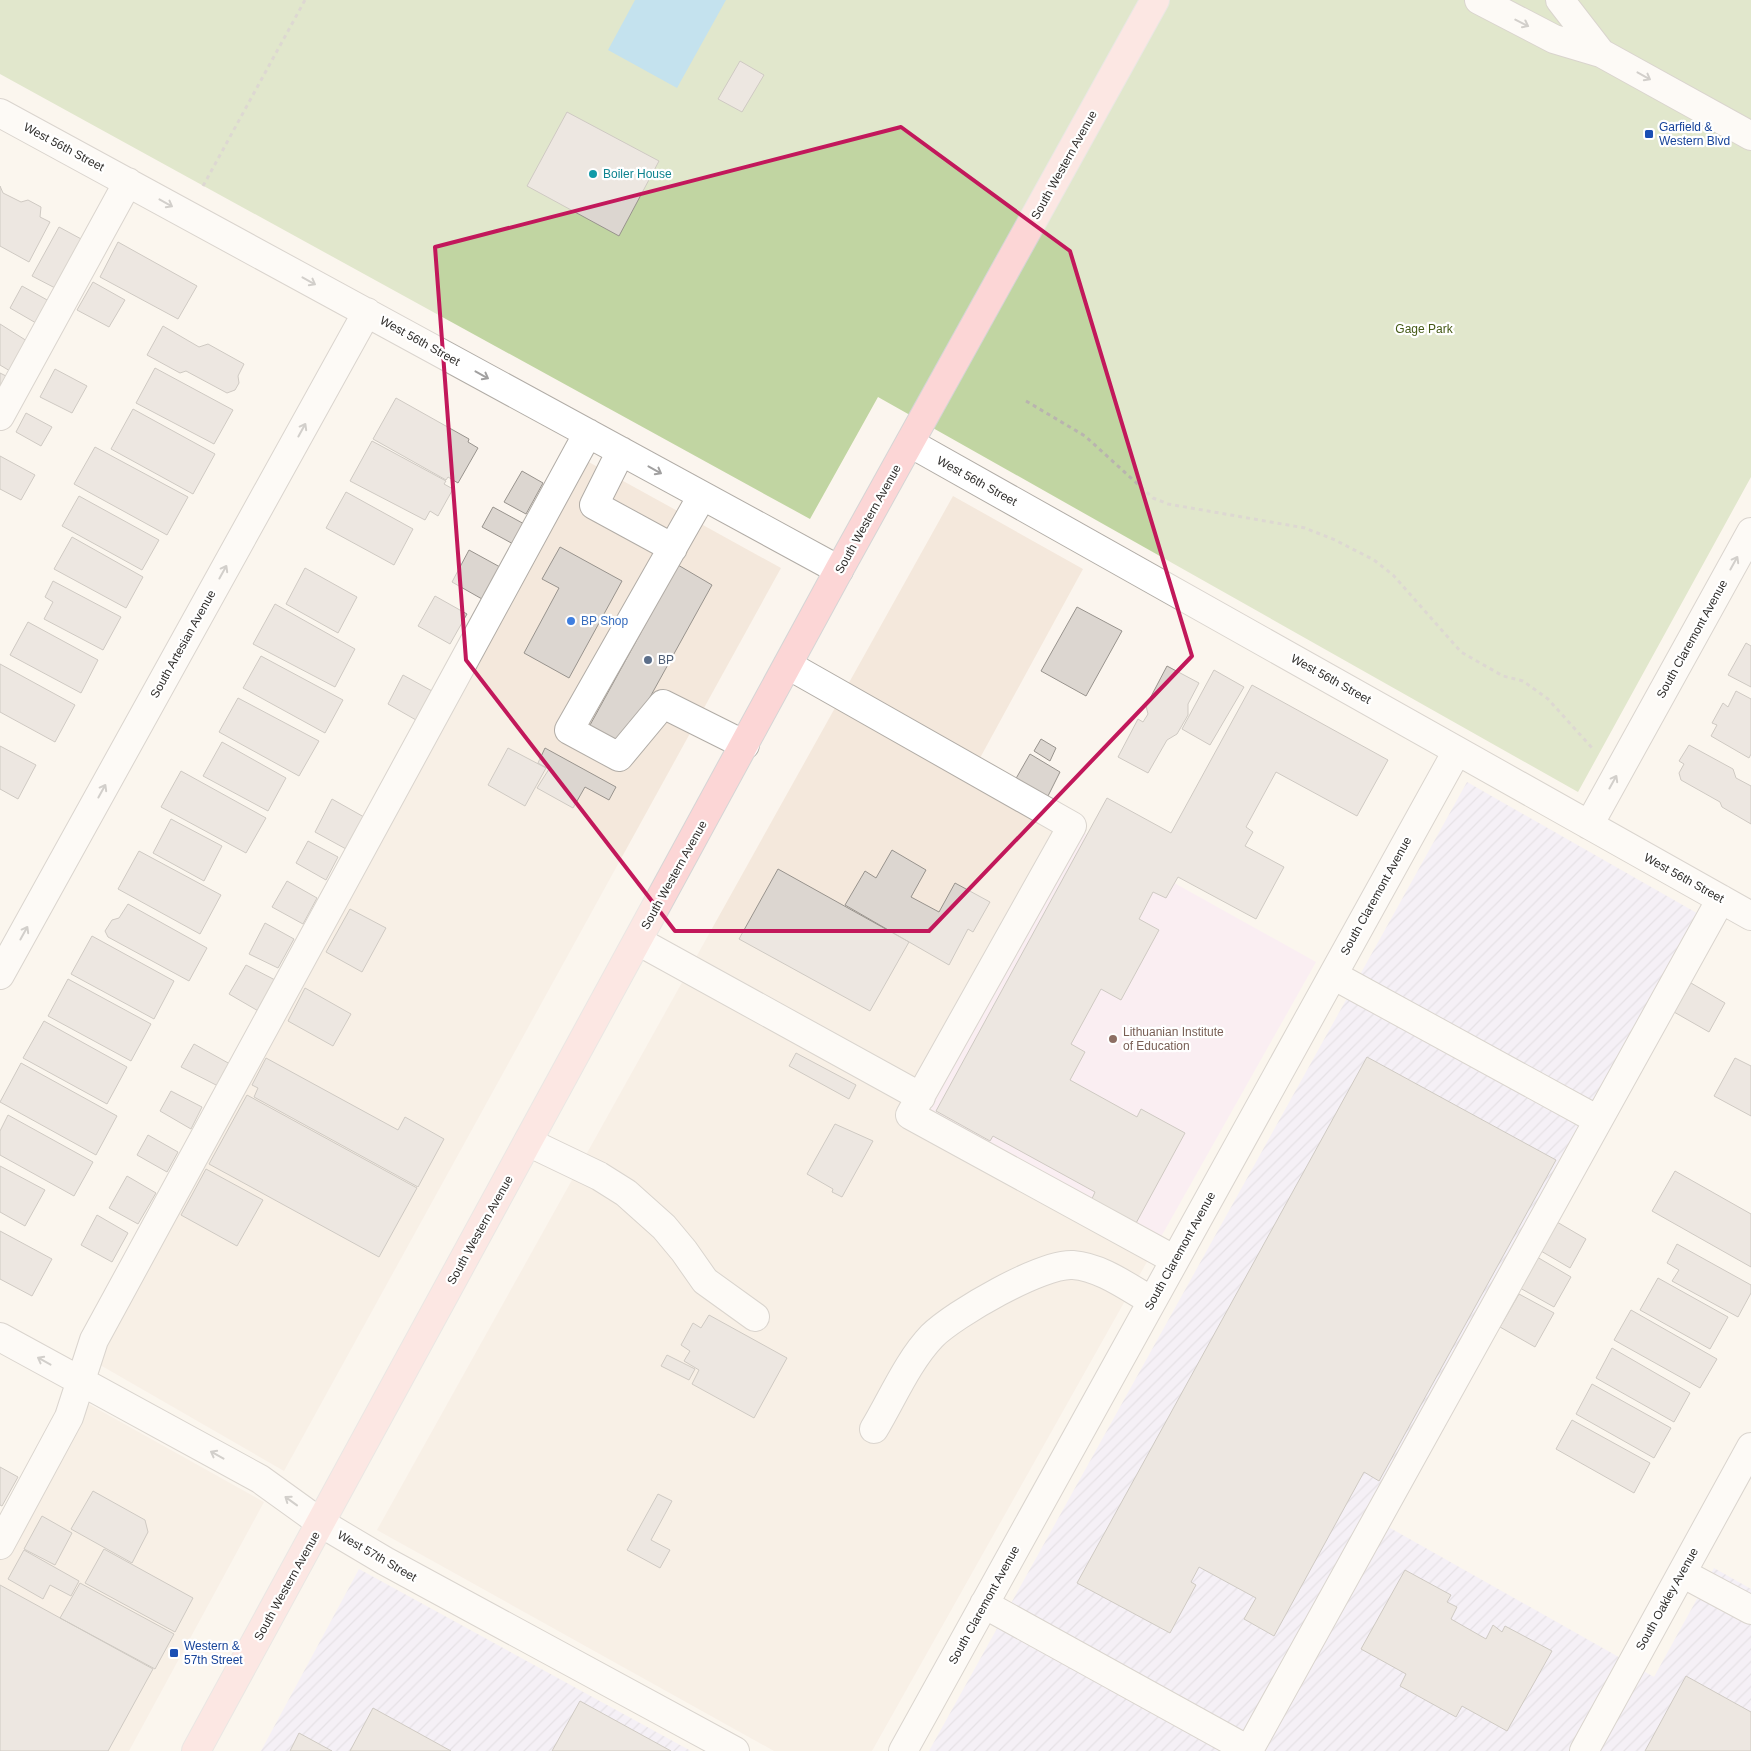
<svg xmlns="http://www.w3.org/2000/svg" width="1751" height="1751" font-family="Helvetica,sans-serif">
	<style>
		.built { fill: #f4e8dc }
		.industrial { fill: url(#industrial-furrows) }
		.education { fill: #f8e5f6 }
		.park { fill: #c1d5a2 }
		.water { fill: #81c9ee }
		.building { fill: #dcd6d0; stroke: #98938d }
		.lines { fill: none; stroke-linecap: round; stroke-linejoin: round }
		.minor-casing { stroke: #b1aca6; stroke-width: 30 }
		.major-casing { stroke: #d5d5d5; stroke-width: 30 }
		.path { stroke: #b9b4af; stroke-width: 3; stroke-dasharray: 4 4; stroke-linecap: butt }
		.minor { stroke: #fff; stroke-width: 28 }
		.major { stroke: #fcd6d6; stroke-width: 28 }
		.oneway { stroke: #a1a0a0 }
		.marked { fill: none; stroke: #c2185b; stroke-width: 4; stroke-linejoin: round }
		.transit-dot { fill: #1a4fb4; stroke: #fff; stroke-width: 2 }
		.culture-dot { fill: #0f9aa8; stroke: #fff; stroke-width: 2 }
		.shop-dot { fill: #3f7fe0; stroke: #fff; stroke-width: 2 }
		.service-dot { fill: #5c6f8a; stroke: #fff; stroke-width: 2 }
		.education-dot { fill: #8d6e63; stroke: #fff; stroke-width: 2 }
		.labels { text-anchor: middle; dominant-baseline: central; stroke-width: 4.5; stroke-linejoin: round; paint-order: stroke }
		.transit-label { font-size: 12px; fill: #164399; stroke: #fff; text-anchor: start }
		.street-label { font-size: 12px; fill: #2f2d2b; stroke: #fff }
		.culture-label { font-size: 12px; fill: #0d838f; stroke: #fff; text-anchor: start }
		.park-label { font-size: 12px; fill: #455a16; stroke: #fff }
		.shop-label { font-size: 12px; fill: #366cbe; stroke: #fff; text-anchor: start }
		.service-label { font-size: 12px; fill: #4e5e75; stroke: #fff; text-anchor: start }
		.education-label { font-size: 12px; fill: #785e54; stroke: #fff; text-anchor: start }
	</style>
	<defs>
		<pattern id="industrial-furrows" width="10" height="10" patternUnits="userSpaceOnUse" patternTransform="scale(1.25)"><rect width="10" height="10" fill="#ede9ff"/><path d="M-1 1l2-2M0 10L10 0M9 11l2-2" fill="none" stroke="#ccc8db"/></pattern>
	</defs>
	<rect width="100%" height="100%" fill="#fbf5ee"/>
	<path class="built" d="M576,455l205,113 -497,903 -196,-113z
		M953,496l130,73 -109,200 98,57 81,425 -281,500h-98l-397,-221z
		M76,1397l188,105 -135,249h-129v-206z"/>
	<path class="industrial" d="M1467,782l242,138 -333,600 278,157 60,-109 37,21v162h-822z
		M359,1569l332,182h-430z"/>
	<path class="education" d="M1072,826l244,136 -163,289 -243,-136z"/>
	<path class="park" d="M0,0h1751v477l-173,315 -700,-395 -68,122 -810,-445z"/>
	<path class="water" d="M635,0h91l-49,88 -69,-38z"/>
	<path class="building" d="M740,61l24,14 -22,37 -24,-13z
		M567,112l92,49 -40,75 -92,-50z
		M0,186l3,7 18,9 7,-2 13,7 -1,10 10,5 -21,40 -29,-16z
		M59,227l24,13 -26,49 -25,-13z
		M118,242l79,44 -19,33 -78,-42z
		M93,282l32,18 -16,27 -32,-17z
		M22,286l27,15 -13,22 -26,-15z
		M0,324l27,17 -17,30 -10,-6z
		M163,326l36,21 9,-3 36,20 -6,12 1,7 -4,7 -8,3 -41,-22 -6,2 -33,-18z
		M155,368l78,42 -19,34 -78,-41z
		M55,369l32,17 -15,27 -32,-16z
		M0,373l8,4 -8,15z
		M396,398l73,41 -1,3 10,6 -20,35 -10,-6 -2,3 -73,-41z
		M133,409l82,45 -22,40 -82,-45z
		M26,413l26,14 -11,19 -25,-14z
		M372,441l74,40 -2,3 9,5 -15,27 -8,-5 -5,9 -75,-39z
		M95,447l93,50 -21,38 -93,-51z
		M0,456l35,19 -14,25 -21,-11z
		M522,471l21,12 -17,31 -22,-12z
		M346,492l67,37 -19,36 -68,-37z
		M79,496l80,44 -17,30 -80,-44z
		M493,507l33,18 -11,20 -33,-18z
		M72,537l71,40 -17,31 -72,-39z
		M560,547l62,34 -53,97 -45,-25 35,-65 -17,-9z
		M469,550l31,17 -18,32 -30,-17z
		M678,565l34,20 -94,170 -34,-19z
		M305,568l52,29 -19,36 -52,-29z
		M53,581l68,36 -18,33 -59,-31 9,-17 -8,-5z
		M435,596l32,18 -17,30 -32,-18z
		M275,604l80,45 -20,38 -82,-43z
		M1077,607l45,24 -36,65 -45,-25z
		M28,622l70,38 -17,33 -71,-38z
		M1746,643l5,3v41l-23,-12z
		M261,656l82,44 -18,33 -82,-45z
		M0,664l75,41 -20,37 -55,-30z
		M1167,666l32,17 -11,21v11l-11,19 -10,6 -19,33 -30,-16 20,-38 5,3 5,-8 -2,-8z
		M1214,670l30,17 -34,58 -28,-16z
		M403,675l29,16 -16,29 -28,-16z
		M1252,685l136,75 -31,56 -81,-44 -30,55 7,5 -8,14 39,21 -28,52 -78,-42 -12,21 -13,-6 -14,27 20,11 -38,70 -20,-11 -30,55 14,8 -15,28 67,37 4,-8 44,24 -50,92 -44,-24 4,-9 -102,-56 -3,5 -54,-30 171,-313 64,35z
		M1736,691l15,8v55l-2,4 -38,-22 6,-11 -5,-2 11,-20 5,4z
		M238,698l81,43 -20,35 -80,-44z
		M1041,739l15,9 -6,13 -16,-10z
		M222,742l64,36 -18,33 -65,-35z
		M1689,745l44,24 3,9 15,8v38l-29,-17 -2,-5 -39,-22 -2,-7 5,-9 -5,-3z
		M0,746l36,19 -18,34 -18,-10z
		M508,748l38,20 -21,38 -37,-21z
		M545,748l71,39 -7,13 -24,-13 -12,21 -36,-20 12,-19 -11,-6z
		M1030,754l30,18 -14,28 -32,-18z
		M181,771l85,47 -20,35 -85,-46z
		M332,799l32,18 -18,32 -31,-17z
		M171,819l51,27 -18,35 -51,-28z
		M308,841l30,16 -12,23 -30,-17z
		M892,850l34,20 -15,27 28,15 16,-29 35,19 -17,30 -5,-3 -19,36 -104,-60 20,-34 11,7z
		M139,851l82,44 -21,39 -82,-45z
		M778,869l131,73 -39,69 -131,-72z
		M287,881l30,17 -14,26 -31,-17z
		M128,904l79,44 -18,33 -81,-44 -3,-6 7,-11 7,-2z
		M350,909l36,19 -24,44 -36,-20z
		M265,923l29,16 -16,29 -29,-14z
		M92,936l82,45 -20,38 -83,-45z
		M246,965l31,16 -17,31 -31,-18z
		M68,979l83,45 -20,37 -83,-45z
		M1691,983l34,20 -16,29 -35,-20z
		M305,988l46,26 -18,32 -45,-25z
		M44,1021l83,46 -20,37 -84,-46z
		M194,1044l36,20 -12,22 -37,-19z
		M796,1053l60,32 -7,14 -60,-33z
		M1367,1057l189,103 -177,321 -15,-9 -90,164 -30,-17 12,-21 -57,-31 -8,15 5,3 -26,48 -93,-50z
		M266,1058l132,72 7,-13 39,22 -26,48 -164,-90 4,-9 -6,-3z
		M1735,1058l16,8v50l-37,-20z
		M21,1063l96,53 -21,39 -96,-53z
		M171,1091l31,16 -11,22 -31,-18z
		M247,1095l170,93 -38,69 -170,-93z
		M8,1115l85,47 -19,34 -74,-41v-24z
		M835,1124l38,17 -31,56 -10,-5 1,-3 -26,-15z
		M148,1135l30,17 -11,20 -30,-17z
		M0,1166l45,24 -20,36 -25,-14z
		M206,1169l57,31 -26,46 -56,-31z
		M1675,1171l76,43v53l-99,-56z
		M127,1176l29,17 -18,31 -29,-16z
		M97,1215l31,18 -16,29 -31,-17z
		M1557,1222l29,17 -16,29 -29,-17z
		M0,1231l52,28 -20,37 -32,-17z
		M1677,1244l74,41v8l-13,24 -66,-36 7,-11 -12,-7z
		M1537,1257l34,20 -17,30 -34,-19z
		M1658,1278l70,39 -18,32 -70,-39z
		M1519,1294l35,19 -19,34 -35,-20z
		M1631,1310l86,49 -17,29 -86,-48z
		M709,1315l78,43 -33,60 -62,-34 7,-14 -15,-9 6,-10 -9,-6 12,-22 8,5z
		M1612,1348l78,45 -16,29 -78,-44z
		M667,1355l28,14 -6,11 -28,-14z
		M1592,1384l79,44 -17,30 -78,-44z
		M1572,1420l78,43 -16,30 -78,-44z
		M0,1467l18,10 -16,29 -2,-1z
		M93,1491l52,29 3,12 -16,31 -61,-34z
		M658,1494l14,7 -21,39 19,10 -10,18 -33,-18z
		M42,1516l30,17 -17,32 -31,-16z
		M104,1549l89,49 -18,34 -90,-49z
		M24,1550l55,31 -8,15 -21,-11 -7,14 -35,-20z
		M1405,1570l46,25 -4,7 10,5 -6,12 35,20 7,-14 9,7 3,-6 47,25 -45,80 -45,-25 -6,11 -56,-31 6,-12 -45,-25z
		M80,1583l94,51 -19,35 -95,-51z
		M0,1585l153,84 -45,82h-108z
		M1686,1676l65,36v39h-106z
		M580,1701l91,50h-119z
		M373,1708l78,43h-101z
		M299,1733l33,18h-42z"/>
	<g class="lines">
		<g class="minor-casing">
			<path id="minor" d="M1479,0l75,39 47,14 150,83
				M1560,0l41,53
				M0,113l839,457
				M0,416l128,-234
				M910,443l841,473
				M621,451l-27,54 79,43
				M702,496l-133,234 50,27 44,-53 82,41
				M788,665l284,161 -162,289 265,145
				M1589,825l162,-293
				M638,941l283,156
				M0,975l367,-663
				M1333,975l265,145
				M528,1142l71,34 27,17 38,34 20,24 21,30 50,36
				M0,1337l260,142 61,44 64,38 350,190
				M874,1429c18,-30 34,-68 58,-93 22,-22 110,-73 141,-71 28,2 56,23 79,36
				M0,1545l69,-128 25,-77 494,-907
				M1682,1573l69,37
				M984,1604l266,147
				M1249,1750l472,-851
				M903,1751l554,-1000
				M1584,1751l167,-304"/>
		</g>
		<g class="major-casing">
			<path id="major" d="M196,1751l643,-1181 316,-570"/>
		</g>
		<path class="path" d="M203,186l102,-186
			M1026,401l59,35 68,62 15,6 137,24 30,12 39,20 19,15 68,77 42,24 20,5 25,18 45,50"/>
		<use href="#minor" class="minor"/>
		<use href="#major" class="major"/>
	</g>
	<defs><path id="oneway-shaft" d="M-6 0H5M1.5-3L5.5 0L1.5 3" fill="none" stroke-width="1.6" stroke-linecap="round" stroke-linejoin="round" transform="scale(1.25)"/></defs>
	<g class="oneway">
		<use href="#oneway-shaft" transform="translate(1522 23) rotate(27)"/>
		<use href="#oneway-shaft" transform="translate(1644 76) rotate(29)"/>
		<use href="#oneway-shaft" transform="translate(166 203) rotate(29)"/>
		<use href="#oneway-shaft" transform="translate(309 281) rotate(29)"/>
		<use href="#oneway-shaft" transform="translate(482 375) rotate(29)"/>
		<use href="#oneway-shaft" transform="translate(302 430) rotate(-61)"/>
		<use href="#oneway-shaft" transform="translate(655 470) rotate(29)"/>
		<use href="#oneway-shaft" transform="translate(1734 563) rotate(-61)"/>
		<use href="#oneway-shaft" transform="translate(223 572) rotate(-61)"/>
		<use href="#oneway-shaft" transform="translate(1613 782) rotate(-61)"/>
		<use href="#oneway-shaft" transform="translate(102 791) rotate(-61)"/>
		<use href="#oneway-shaft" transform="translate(24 933) rotate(-61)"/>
		<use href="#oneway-shaft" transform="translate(44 1361) rotate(-151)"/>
		<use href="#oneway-shaft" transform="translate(217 1455) rotate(-151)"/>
		<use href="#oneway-shaft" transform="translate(291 1501) rotate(-144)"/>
	</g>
	<path d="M0 0H1751V1751H0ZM901,127l169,124 122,405 -263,275h-254l-209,-271 -31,-413z" fill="#fbf5ee" fill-opacity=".55" fill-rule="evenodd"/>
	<path class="marked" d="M901,127l169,124 122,405 -263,275h-254l-209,-271 -31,-413z"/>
	<g class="transit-dot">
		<rect x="1644" y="129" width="10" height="10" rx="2.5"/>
		<rect x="169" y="1648" width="10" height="10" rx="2.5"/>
	</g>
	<circle class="culture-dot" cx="593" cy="174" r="5"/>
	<circle class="shop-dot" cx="571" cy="621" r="5"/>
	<circle class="service-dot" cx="648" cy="660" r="5"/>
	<circle class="education-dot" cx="1113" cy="1039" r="5"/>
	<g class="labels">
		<g class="transit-label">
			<text x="1659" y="127">Garfield &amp;<tspan x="1659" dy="14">Western Blvd</tspan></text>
			<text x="184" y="1646">Western &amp;<tspan x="184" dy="14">57th Street</tspan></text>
		</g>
		<g class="street-label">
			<text transform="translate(64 147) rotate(28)">West 56th Street</text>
			<text transform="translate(1064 165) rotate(-61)">South Western Avenue</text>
			<text transform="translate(420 341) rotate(29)">West 56th Street</text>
			<text transform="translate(977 481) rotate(29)">West 56th Street</text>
			<text transform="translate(868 519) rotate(-61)">South Western Avenue</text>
			<text transform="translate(1692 639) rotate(-61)">South Claremont Avenue</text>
			<text transform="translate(183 644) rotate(-61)">South Artesian Avenue</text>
			<text transform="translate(1331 679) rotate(29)">West 56th Street</text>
			<text transform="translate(674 875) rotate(-61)">South Western Avenue</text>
			<text transform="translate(1684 878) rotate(29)">West 56th Street</text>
			<text transform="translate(1376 896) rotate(-61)">South Claremont Avenue</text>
			<text transform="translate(480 1230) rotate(-61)">South Western Avenue</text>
			<text transform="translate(1180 1251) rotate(-61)">South Claremont Avenue</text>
			<text transform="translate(377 1556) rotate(30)">West 57th Street</text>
			<text transform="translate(287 1586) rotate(-61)">South Western Avenue</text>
			<text transform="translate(1667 1599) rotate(-61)">South Oakley Avenue</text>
			<text transform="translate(984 1605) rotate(-61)">South Claremont Avenue</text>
		</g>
		<g class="culture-label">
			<text x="603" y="174">Boiler House</text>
		</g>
		<g class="park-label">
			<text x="1424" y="329">Gage Park</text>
		</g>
		<g class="shop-label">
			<text x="581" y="621">BP Shop</text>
		</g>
		<g class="service-label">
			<text x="658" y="660">BP</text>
		</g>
		<g class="education-label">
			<text x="1123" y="1032">Lithuanian Institute<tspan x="1123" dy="14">of Education</tspan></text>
		</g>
	</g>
</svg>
